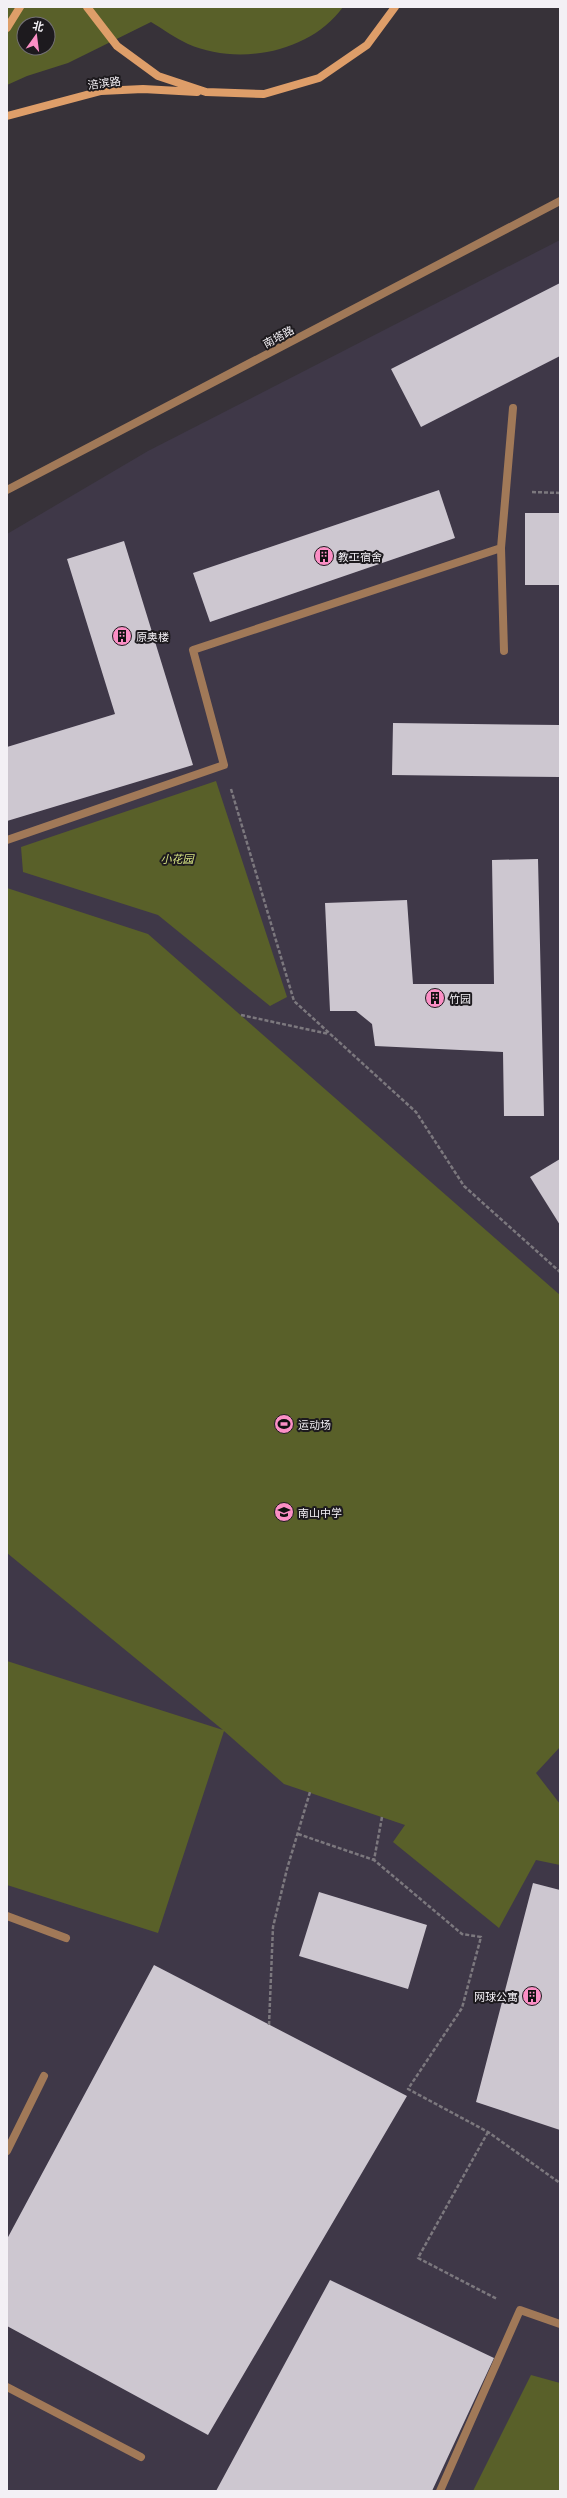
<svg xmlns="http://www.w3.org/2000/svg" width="567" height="2498" font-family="Literata,'Noto Sans SC',serif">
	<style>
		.education { fill: #3f3848 }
		.green { fill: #596029; fill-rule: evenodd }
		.building { fill: #cdc7d0 }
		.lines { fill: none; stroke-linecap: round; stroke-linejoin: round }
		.path { stroke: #7c787e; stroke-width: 2.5; stroke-dasharray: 4 2; stroke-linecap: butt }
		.minor { stroke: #a17958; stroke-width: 8 }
		.tertiary { stroke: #a17958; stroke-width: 8 }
		.secondary { stroke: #de9e69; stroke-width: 8 }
		.labels { text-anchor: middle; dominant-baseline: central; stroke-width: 4; stroke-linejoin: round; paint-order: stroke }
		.street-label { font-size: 11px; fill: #f3f0f5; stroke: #1d1a1e }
		.poi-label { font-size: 11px; fill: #f3f0f5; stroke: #1d1a1e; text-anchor: start }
		.park-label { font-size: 11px; font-style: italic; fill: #d7e483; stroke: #1d1a1e }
	</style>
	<rect width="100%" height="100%" fill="#373239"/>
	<path class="education" d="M560,240v2251h-553v-1957l141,-83z"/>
	<path class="green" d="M7,7h336c-33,46 -105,59 -155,37 -13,-6 -25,-15 -37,-22l-83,41 -41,13 -20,9zM24,24h24v24h-24z
		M216,781l71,216 -17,9 -112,-91 -135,-43 -2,-25z
		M7,888l141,46 412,361v452l-24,26 24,31v61l-24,-5 -37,68 -106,-86 12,-17 -121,-41 -60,-53 -66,202 -151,-48v-224l216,69 -216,-177z
		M531,2375l29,8v108h-87z"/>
	<path class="building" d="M560,283v73l-139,71 -30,-58z
		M439,490l16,48 -245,84 -17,-49z
		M525,513h35v72h-35z
		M124,541l69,224 -186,56v-74l108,-33 -48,-155z
		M393,723l167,2v52l-168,-2z
		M538,859l6,257h-40l-1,-64 -128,-6 -3,-22 -16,-13h-26l-5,-108 82,-3 6,84h81l-2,-124z
		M560,1159v66l-30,-48z
		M533,1883l27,7v240l-84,-28z
		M319,1892l108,33 -19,64 -109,-33z
		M154,1965l253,131 -199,339 -201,-109v-87z
		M330,2280l164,78 -62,133h-216z"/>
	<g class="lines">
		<path class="path" d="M532,492l28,1
			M231,789l63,212 122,111 48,74 96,86
			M241,1015l88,19
			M382,1817l-8,43 88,74 19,3 -19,71 -54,81 80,43 72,51
			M298,1834l76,26
			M269,2025l4,-98 14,-58 23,-77
			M488,2132l-70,126 79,41"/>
		<path class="minor" d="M501,548l3,103
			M7,840l217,-75 -31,-115 308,-102 12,-140
			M7,1916l59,22
			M7,2151l37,-75
			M7,2387l134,70
			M440,2491l80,-181 40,14"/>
		<path class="tertiary" d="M7,490l553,-289"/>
		<path class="secondary" d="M87,7l30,39 41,30 48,16 58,2 55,-16 48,-33 28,-38
			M7,28l13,-21
			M7,116l94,-25 42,-2 54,3"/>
	</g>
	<defs>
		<g id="building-disc" transform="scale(1)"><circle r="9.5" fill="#fb8fc5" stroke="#1d1a1e"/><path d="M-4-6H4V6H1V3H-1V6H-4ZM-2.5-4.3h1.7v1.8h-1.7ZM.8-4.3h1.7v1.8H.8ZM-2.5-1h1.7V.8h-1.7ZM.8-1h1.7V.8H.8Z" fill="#111"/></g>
		<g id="stadium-disc" transform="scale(1)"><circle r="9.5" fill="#fb8fc5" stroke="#1d1a1e"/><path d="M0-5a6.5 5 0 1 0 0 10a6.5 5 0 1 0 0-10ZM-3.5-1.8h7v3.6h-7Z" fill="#111"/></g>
		<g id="school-disc" transform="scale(1)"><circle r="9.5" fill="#fb8fc5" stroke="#1d1a1e"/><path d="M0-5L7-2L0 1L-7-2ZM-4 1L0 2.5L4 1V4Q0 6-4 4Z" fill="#111"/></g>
	</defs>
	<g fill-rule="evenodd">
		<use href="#building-disc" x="324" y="556"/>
		<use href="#building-disc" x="122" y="636"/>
		<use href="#building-disc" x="435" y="998"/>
		<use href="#stadium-disc" x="284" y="1424"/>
		<use href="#school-disc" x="284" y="1512"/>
		<use href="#building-disc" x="532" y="1996"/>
	</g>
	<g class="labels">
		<g class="street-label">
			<text transform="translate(104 82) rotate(-8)">涪滨路</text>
			<text transform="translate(278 336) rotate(-28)">南塔路</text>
		</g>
		<g class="poi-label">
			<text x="338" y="556">教工宿舍</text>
			<text x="136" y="636">原奥楼</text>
			<text x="449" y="998">竹园</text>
			<text x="298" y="1424">运动场</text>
			<text x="298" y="1512">南山中学</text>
			<text x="518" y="1996" text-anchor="end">网球公寓</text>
		</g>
		<g class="park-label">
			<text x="177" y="858">小花园</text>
		</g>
	</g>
	<rect width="567" height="2498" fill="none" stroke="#f3f0f5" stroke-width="16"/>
	<g transform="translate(36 36) rotate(14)"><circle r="19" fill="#1d1a1e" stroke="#737074"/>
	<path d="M0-3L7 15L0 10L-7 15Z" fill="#fb8fc5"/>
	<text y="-6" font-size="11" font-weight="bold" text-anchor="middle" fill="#f3f0f5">北</text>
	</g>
</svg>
